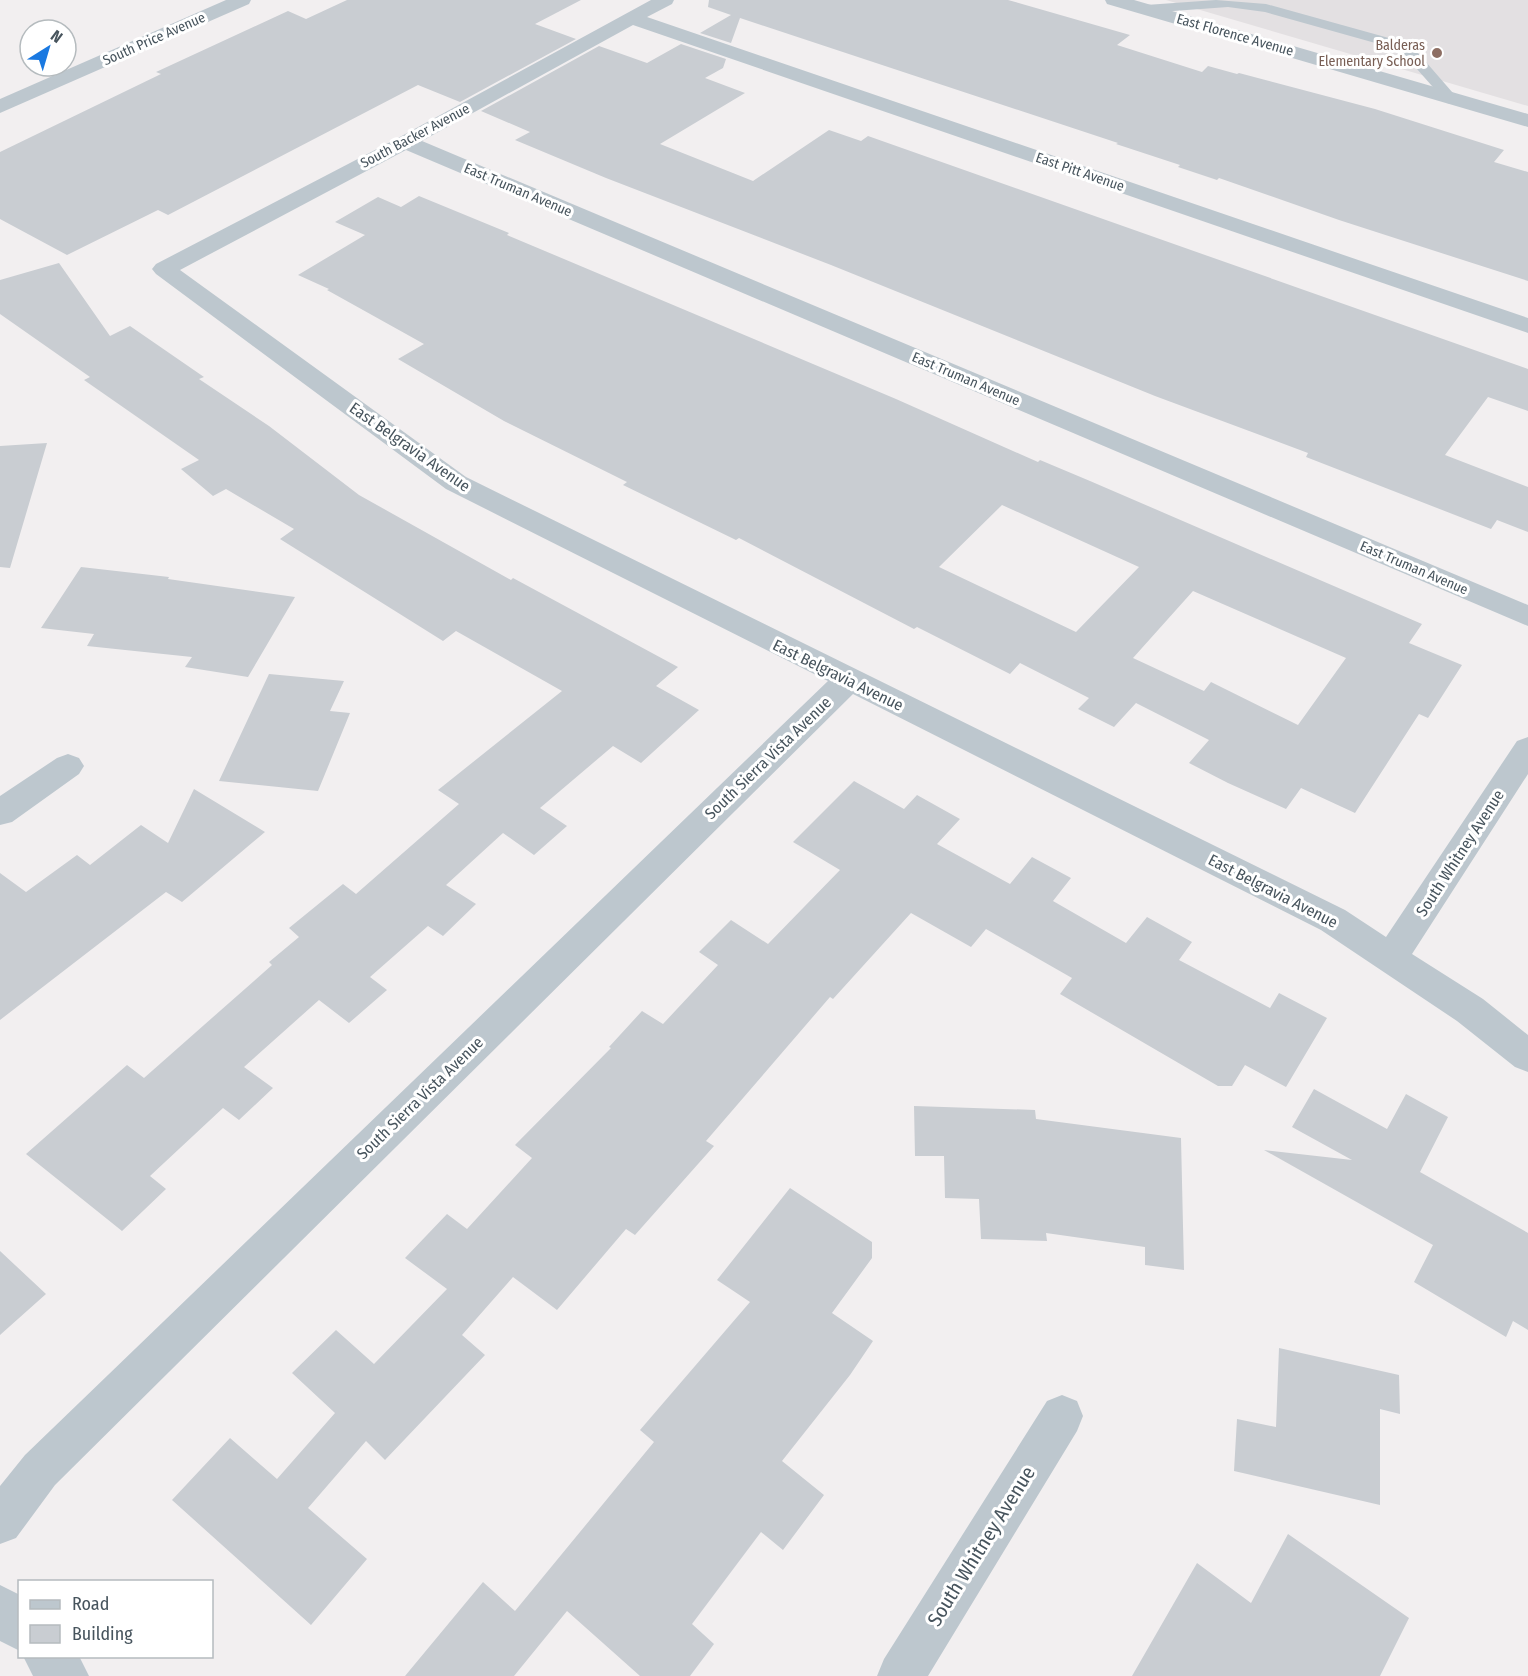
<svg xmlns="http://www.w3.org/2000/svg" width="1528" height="1676" font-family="'Fira Sans Condensed',sans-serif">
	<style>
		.education { fill: #e3e0e2 }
		.building { fill: #c9cdd2; fill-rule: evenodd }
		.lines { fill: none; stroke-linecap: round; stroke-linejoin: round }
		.service { fill: #bdc7ce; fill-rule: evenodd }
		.minor { fill: #bdc7ce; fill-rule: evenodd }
		.tertiary { fill: #bdc7ce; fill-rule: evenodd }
		.education-dot { fill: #8d6e63; stroke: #fff; stroke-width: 2 }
		.labels { text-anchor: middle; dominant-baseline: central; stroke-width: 6; stroke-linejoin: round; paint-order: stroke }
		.far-street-label { font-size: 14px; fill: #47545d; stroke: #fff }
		.far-education-label { font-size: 14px; fill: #785e54; stroke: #fff; text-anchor: end }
		.street-label { font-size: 16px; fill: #47545d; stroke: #fff }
		.near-street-label { font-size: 20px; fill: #47545d; stroke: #fff }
	</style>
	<rect width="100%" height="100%" fill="#f2eff0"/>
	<path class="education" d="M1166,0h362v106z"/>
	<path class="building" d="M347,0h234l-46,24 41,15 -116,63 -42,-17 -250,130 -10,-5 -91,45 -67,-36v-67l161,-78 -5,-2 132,-61 18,8z
		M709,0h299l122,35 -13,10 85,27 6,-6 29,8 2,-1 136,36 129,41 -10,12 34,10v109l-189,-61 -120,-42 -2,2 -39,-13 2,-2 -64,-21 2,-1 -378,-125 -9,25 -31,-10 31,-18 -23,-8z
		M681,44l45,15 -3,9 -18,10 40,15 -85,51 93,37 76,-51 32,11 7,-5 660,233v42l-40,-14 -43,58 83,32v45l-31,-12 -6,9 -185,-72 2,-4 -153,-57 -324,-131 -225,-87 -91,-38 15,-8 -49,-21 118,-65 48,17z
		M419,196l90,37 -2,2 389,164 142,63 2,-2 50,21 332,143 -13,19 53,22 -34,53 -9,-4 -64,99 -54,-25 -15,21 -58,-26 -39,-20 20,-23 -73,-37 -22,24 -36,-18 11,-11 -69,-35 -10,11 -93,-47 -3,2 -175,-91 -3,2 -113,-55 4,-3 -123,-61 -106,-62 26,-15 -97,-54 2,-1 -31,-14 67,-40 -30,-13 43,-25 23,10zM1002,505l137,62 -63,65 -137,-65zM1193,591l153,67 -48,67 -87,-43 -7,9 -71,-33z
		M59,263l51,73 20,-10 74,51 -5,2 70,47 90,69 152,85 2,-2 165,89 -22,19 43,24 -58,53 -28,-17 -73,62 27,18 -33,29 -31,-22 -57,52 30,19 -33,32 -15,-10 -58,51 17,13 -38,33 -30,-23 -75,67 29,21 -34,32 -16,-12 -73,68 16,13 -44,42 -96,-77 101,-89 17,13 128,-113 -3,-3 30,-25 -10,-9 54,-44 13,10 103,-90 -21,-14 124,-99 -106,-60 -13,10 -163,-102 14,-10 -68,-40 -13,7 -32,-27 18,-9 -115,-80 6,-3 -90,-63v-34z
		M47,443l-37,125 -10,-1v-121z
		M81,567l88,10 -1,2 127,18 -47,80 -63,-10 7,-10 -105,-11 7,-12 -53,-6z
		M269,674l75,7 -14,30 20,2 -32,78 -99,-10z
		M854,781l50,28 13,-14 43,24 -23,25 73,40 22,-27 39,21 -18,23 73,42 21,-26 45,25 -13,18 91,48 9,-15 48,25 -41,69 -41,-22 -13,21h-14l-158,-92 12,-16 -86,-49 -15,18 -60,-34 -78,86 -3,-2 -124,144 8,5 -79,89 -9,-6 -69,81 -44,-33 -51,58 23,20 -100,105 -19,-19 -58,67 59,51 -56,66 -139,-125 58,-62 47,41 58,-66 -43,-40 44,-43 38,34 73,-75 -42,-31 42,-44 20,15 65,-71 -17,-13 96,-97 -2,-1 33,-36 21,13 55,-59 -19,-13 32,-32 37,24 72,-74 -47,-28z
		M194,789l71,43 -83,70 -16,-10 -166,128v-147l26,19 51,-37 13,10 51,-40 27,18z
		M1314,1089l73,40 19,-35 42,23 -28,55 108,61v97l-15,-9 -7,16 -92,-55 19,-37 -169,-95 88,10 -60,-33z
		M914,1106l121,4 1,9 145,19 3,132 -39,-5v-18l-99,-14 1,8 -66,-2 -2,-40 -34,-1 -1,-42h-29z
		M790,1188l82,54v16l-40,55 41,28 -23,34 -68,86 42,34 -41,55 -22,-18 -69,92 22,20 -24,32h-50l-73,-65 -53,65h-109l78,-94 32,29 139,-169 -14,-12 110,-128 -33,-22z
		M0,1251l46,43 -46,41z
		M1279,1348l120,27 1,39 -20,-5v96l-146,-34 3,-52 39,8z
		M1288,1534l121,84 -29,58h-248l65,-113 54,40z"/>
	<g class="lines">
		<path class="service" d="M1216,0l50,4 130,36 23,14 40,46 -7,4 -5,-1 -38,-43 -23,-14 -121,-34 -37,-5 -82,6 -6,-4 6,-4z"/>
		<path class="minor" d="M226,0h25l-2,4 -249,109v-14z
			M651,0h23l-2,4 -25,13 881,301v15l-895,-308 -211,116 1106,464v21l-1122,-476 -226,120 286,207 879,433 41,27 131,-196 11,-4v37l-116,180 71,45 45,36v37l-13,-5 -58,-46 -136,-91 -468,-236 -798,791 -39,53 -16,6v-58l25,-31 803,-774 -382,-192 -290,-215 -4,-5 4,-5 242,-126z
			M1105,0h29l394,114v13l-421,-123z
			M68,754l11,4 5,8 -5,8 -67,48 -12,3v-29l57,-38z
			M1062,1395l15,6 6,15 -6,15 -149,245h-51l7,-17 163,-258z"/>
		<path class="tertiary" d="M0,1585l20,10v56l-20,-10z
			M23,1656h56l10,20h-56z"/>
	</g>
	<circle class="education-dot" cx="1437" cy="53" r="6"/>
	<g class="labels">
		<g class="far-street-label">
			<text transform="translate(1235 35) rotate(16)">East Florence Avenue</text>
			<text transform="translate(154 39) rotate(-24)">South Price Avenue</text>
			<text transform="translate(415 136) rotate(-28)">South Backer Avenue</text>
			<text transform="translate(1080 172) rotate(19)">East Pitt Avenue</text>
			<text transform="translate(518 190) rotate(23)">East Truman Avenue</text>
			<text transform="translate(966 379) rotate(23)">East Truman Avenue</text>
			<text transform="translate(1414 568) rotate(23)">East Truman Avenue</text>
		</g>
		<g class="far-education-label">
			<text x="1425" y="45">Balderas<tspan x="1425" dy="16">Elementary School</tspan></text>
		</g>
		<g class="street-label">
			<text transform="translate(410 447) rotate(35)">East Belgravia Avenue</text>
			<text transform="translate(838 675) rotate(26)">East Belgravia Avenue</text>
			<text transform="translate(768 758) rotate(-44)">South Sierra Vista Avenue</text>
			<text transform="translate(1460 853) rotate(-57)">South Whitney Avenue</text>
			<text transform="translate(1273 891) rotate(27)">East Belgravia Avenue</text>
			<text transform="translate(420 1098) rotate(-44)">South Sierra Vista Avenue</text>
		</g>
		<g class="near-street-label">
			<text transform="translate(981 1546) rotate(-58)">South Whitney Avenue</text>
		</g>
	</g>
	<rect x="18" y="1580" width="195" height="78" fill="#ffffff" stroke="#b5bbbe" stroke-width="1.5"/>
	<rect x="30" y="1600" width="30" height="9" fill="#bdc7ce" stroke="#b5bbbe" stroke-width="1.5"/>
	<text x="72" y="1610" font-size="18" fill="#47545d">Road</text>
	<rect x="30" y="1625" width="30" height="18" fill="#c9cdd2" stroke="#b5bbbe" stroke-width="1.5"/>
	<text x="72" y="1640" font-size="18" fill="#47545d">Building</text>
	<g transform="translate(48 48) rotate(37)"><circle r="28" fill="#ffffff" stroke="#b5bbbe" stroke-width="1.5"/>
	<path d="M0-4.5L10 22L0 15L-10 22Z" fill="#1a79e1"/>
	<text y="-9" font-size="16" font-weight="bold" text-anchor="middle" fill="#47545d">N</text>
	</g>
</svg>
